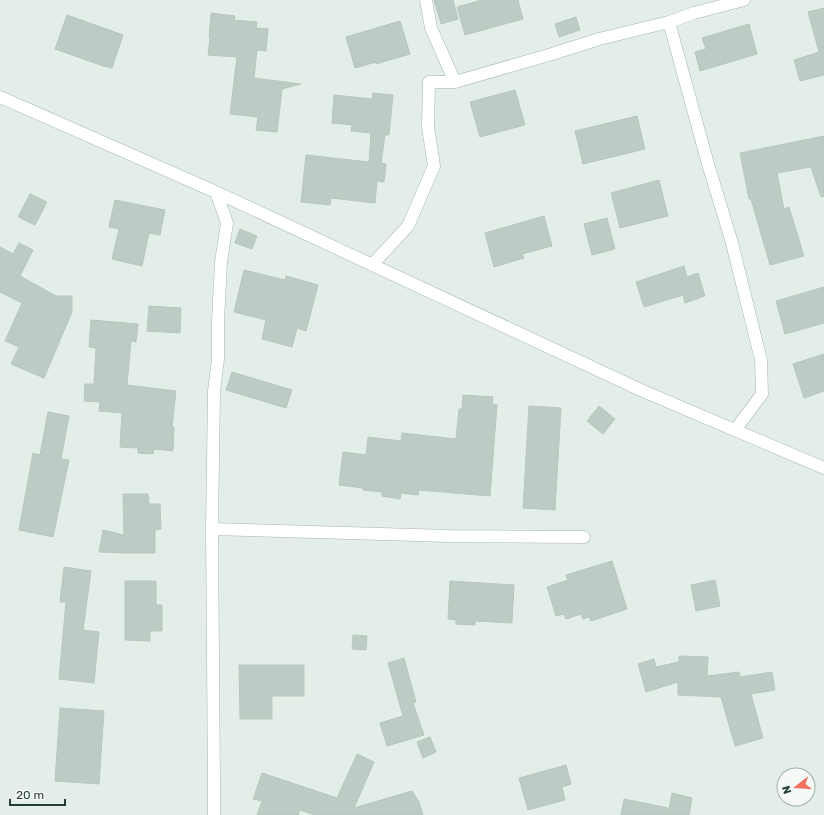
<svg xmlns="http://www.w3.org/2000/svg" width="824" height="815" font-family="Rubik,sans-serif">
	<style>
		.building { fill: #bccbc4; stroke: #b7c7be }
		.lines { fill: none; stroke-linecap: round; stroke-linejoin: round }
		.minor-casing { stroke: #a6b6af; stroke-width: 13 }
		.minor { stroke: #fff; stroke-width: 12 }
	</style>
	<rect width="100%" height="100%" fill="#e4eee8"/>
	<path class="building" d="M434,0h19l5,19 -17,5z
		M482,0h36l5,19 -58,16 -8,-28z
		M824,8v67l-24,6 -6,-21 25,-8 -11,-40z
		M211,13l24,3 -1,4 23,2 -1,6 12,1 -2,22 -9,-1 -3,28 47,6 -19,5 -5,43 -21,-2 2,-13 -28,-3 7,-57 -29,-2 2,-18h-1z
		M67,15l56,20 -11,33 -9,-2 -48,-17z
		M576,17l4,13 -21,7 -4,-13z
		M400,21l10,33 -34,10v-2l-21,6 -9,-31z
		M749,24l8,30 -57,17 -5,-19 11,-3 -4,-11z
		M515,90l10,35 -45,12 -10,-35z
		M373,93l20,2 -4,40h-4l-4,28 5,1 -2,18 -7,-1 -2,22 -44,-5 -1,7 -29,-3 5,-47 63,7 2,-29 -20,-2 1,-6 -20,-2 2,-28 38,4z
		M637,116l8,33 -62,15 -8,-33z
		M824,136v60l-3,1 -10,-30 -34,6 7,36 5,-2 15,49 -34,9 -19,-66h-2l-9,-46z
		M659,180l9,36 -48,12 -9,-35z
		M30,194l17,8 -12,23 -17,-8z
		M115,200l50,10 -5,25 -11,-2 -7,33 -30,-7 7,-30 -10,-2z
		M544,216l8,30 -30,8 2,4 -30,9 -9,-34z
		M607,218l8,31 -23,6 -8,-31z
		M240,229l17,7 -5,13 -17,-6z
		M19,243l14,7 -13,26 36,20h16v16l-28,66 -33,-14 8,-17 -14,-6 17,-38 -22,-11v-45l13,7z
		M684,266l3,11 11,-4 7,23 -20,7 -2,-8 -39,12 -8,-25z
		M244,270l41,10 1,-4 32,9 -12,46 -9,-3 -5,19 -30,-8 4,-19 -32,-8z
		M824,287v36l-39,11 -9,-33z
		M149,306l32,2 -1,25 -33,-2z
		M91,320l47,4 -2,18 -5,-1 -4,44 49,6 -4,36h2l-1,24 -19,-2 -1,5 -15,-1v-5l-18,-1 2,-34 -23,-2 1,-9 -16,-1 1,-17h9l2,-36 -7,-1z
		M824,354v37l-20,7 -11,-34z
		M232,372l60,18 -6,18 -60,-18z
		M463,395l30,2 -1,7 5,1 -7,91 -71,-6 -1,5 -17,-2 -1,6 -18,-3v-4l-19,-2v-2l-24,-3 4,-33 23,3 2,-18 33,4 1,-8 54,6 3,-30h3z
		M529,406l32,2 -6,102 -32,-2z
		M599,406l16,13 -12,15 -16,-13z
		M48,412l21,4 -8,43 8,1 -16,77 -34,-7 14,-77 7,2z
		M123,494h25l1,10h11l1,25 -6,1v23h-33l-23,-1 4,-22 21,5z
		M612,561l15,48 -36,12 -2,-4 -6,2 -2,-5 -15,5 -2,-5 -8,2 -9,-29 21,-7 -2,-5z
		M64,567l27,4 -8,59 16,2 -5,51 -35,-4 7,-77h-6z
		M715,580l5,26 -24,5 -5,-26z
		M125,581h31v24h6v26h-12v10l-25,-1z
		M450,581l64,4 -2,38 -37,-2v4l-19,-1v-4l-8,-1z
		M353,635l14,1 -1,14 -14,-1z
		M679,656l29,1 -1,19 32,-4 1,5 32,-5 3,18 -24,4 12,44 -28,8 -14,-49 -43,-2v-13l-32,10 -8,-28 16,-5 2,8 23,-5z
		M404,658l12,44 -3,1 11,32 -37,11 -7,-23 23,-7 -15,-53z
		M239,665h65v31h-32v23h-32z
		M60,708l44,3 -5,73 -44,-3z
		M430,737l6,15 -13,6 -6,-16z
		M357,754l17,8 -20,46 58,-17 7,11 4,13h-108l-15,-5 -2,5h-41l5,-14 -9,-2 9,-26 75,25z
		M566,765l5,19 -9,3 3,13 -37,10 -9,-32z
		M672,793l20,5 -3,17h-21z
		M624,799l44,9 -1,7h-46z"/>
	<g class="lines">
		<g class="minor-casing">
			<path id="minor" d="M426,0l5,28 24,54
				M669,22l39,142 24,79 29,117 1,34 -27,36
				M0,97l216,95 427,199 181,77
				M372,265l36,-39 26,-60 -6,-39 1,-45h26l97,-28 47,-15 70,-17 25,-9 50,-13
				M212,529l237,7 135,1
				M214,815v-28l-2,-258 2,-138 4,-32v-38l3,-59 6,-39 -11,-31"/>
		</g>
		<use href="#minor" class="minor"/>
	</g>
	<g transform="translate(796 787) rotate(253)"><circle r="19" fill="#f5faf7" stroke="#a1afa9"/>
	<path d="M0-3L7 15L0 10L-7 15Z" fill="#f1715f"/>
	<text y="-6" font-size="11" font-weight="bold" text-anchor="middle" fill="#233f35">N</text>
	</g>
	<path d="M10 799v6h55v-6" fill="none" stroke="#233f35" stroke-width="2"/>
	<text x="16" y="799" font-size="12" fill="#233f35" stroke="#f5faf7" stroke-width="3" paint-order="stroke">20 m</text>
</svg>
